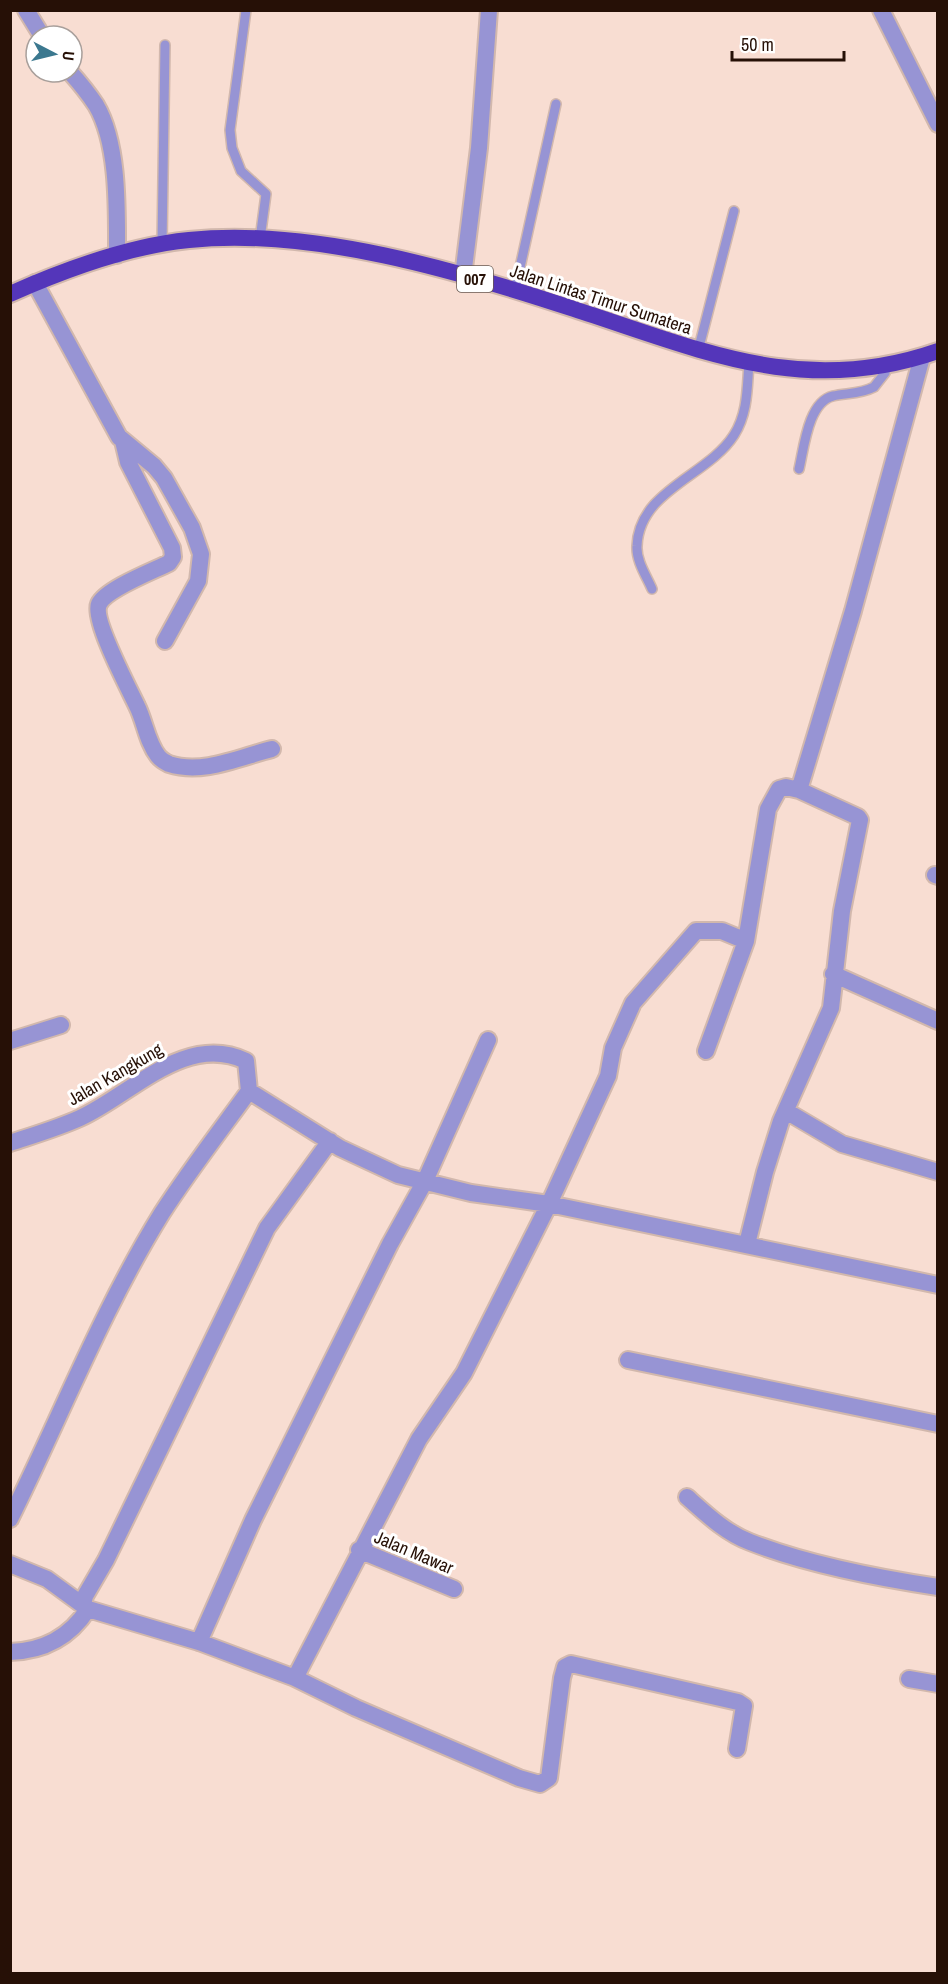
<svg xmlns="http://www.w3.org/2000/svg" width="948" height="1984" font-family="'Archivo Narrow',sans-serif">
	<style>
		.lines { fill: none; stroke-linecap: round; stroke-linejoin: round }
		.service-casing { stroke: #d2b8ad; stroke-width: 12 }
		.minor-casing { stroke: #d2b8ad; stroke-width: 20 }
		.trunk-casing { stroke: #d2b8ad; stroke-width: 20 }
		.service { stroke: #9794d4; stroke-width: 9 }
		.minor { stroke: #9794d4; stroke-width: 16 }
		.trunk { stroke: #5436ba; stroke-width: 16 }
		.labels { text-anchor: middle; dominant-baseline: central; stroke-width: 6; stroke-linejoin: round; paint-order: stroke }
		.shield { fill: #fff; stroke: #675851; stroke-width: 1.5 }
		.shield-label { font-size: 16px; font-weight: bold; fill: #261006 }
		.street-label { font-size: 18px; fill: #261006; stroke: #fff }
	</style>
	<rect width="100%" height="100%" fill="#f8ddd2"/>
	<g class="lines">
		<g class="service-casing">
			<path id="service" d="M246,10l-16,120 2,18 9,23 25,23 -6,45
				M162,244l3,-199
				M515,290l41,-186
				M698,351l36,-140
				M799,469c5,-21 9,-67 34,-73 14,-3 28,-2 41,-9l11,-14 -5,-6
				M652,589c-5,-12 -16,-28 -15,-43 2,-56 71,-70 97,-111 14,-22 13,-47 15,-72"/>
		</g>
		<g class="minor-casing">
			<path id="minor" d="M26,10l16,26
				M881,10l57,114
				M70,72c9,10 18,21 26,33 23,39 21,105 21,150
				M463,276l16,-128 10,-138
				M35,283l84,154 35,29 10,12 28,50 9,26 -3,27 -33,60
				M123,441l5,21 44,86 1,9 -4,6c-16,8 -63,26 -70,41 -7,15 30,85 38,102 8,16 10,36 21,50 3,4 7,6 11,8 34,11 71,-7 103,-15
				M935,875l3,1
				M833,974l105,47
				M10,1041l51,-16
				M706,1051l40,-110
				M249,1091l91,57 58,27 73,18 78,11 389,81
				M786,1111l56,33 96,28
				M10,1143c24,-8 48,-15 70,-25 51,-23 105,-86 166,-57l3,30
				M747,1244l18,-72 16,-51 50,-113 11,-97 18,-91 -2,-3 -59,-27 54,-179 69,-254
				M628,1360l310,64
				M687,1497c19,17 39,36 63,45 56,22 128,36 188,45
				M10,1519c51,-103 92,-209 152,-306 27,-42 58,-82 87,-122
				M359,1550l95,39
				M10,1564l37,15 41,30 111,33 96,36 61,30 163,70 21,6 9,-6 13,-100 3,-11 6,-3 167,38 6,4 -7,43
				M83,1605l2,-9 21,-36 161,-332 63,-87
				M199,1642l54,-122 137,-276 35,-63 63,-141
				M10,1652c34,-1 60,-15 78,-43
				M295,1678l124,-239 45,-66 85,-169 59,-128 5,-28 20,-45 63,-72h26l24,10 22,-132 11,-20 7,-2 13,3
				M909,1679l29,5"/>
		</g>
		<g class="trunk-casing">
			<path id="trunk" d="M10,294c56,-25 118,-48 179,-54 122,-13 270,31 385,69 127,41 229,89 364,42"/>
		</g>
		<use href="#service" class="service"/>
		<use href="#minor" class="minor"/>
		<use href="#trunk" class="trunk"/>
	</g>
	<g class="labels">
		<rect class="shield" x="457" y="266" width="36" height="26" rx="4.5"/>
		<g class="shield-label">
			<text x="475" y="279">007</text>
		</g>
		<g class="street-label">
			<text transform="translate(601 299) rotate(18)">Jalan Lintas Timur Sumatera</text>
			<text transform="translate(115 1074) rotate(-30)">Jalan Kangkung</text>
			<text transform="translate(414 1552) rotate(23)">Jalan Mawar</text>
		</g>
	</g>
	<rect width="948" height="1984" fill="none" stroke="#261006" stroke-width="24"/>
	<g transform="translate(54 54) rotate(97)"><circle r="28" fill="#ffffff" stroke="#a89f9b" stroke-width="1.5"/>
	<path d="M0-4.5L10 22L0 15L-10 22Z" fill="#3b788f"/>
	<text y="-9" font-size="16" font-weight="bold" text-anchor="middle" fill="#261006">U</text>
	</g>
	<path d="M732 51v9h112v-9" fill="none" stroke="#261006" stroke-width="3"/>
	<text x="741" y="51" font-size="18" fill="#261006" stroke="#ffffff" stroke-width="4.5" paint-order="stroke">50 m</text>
</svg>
